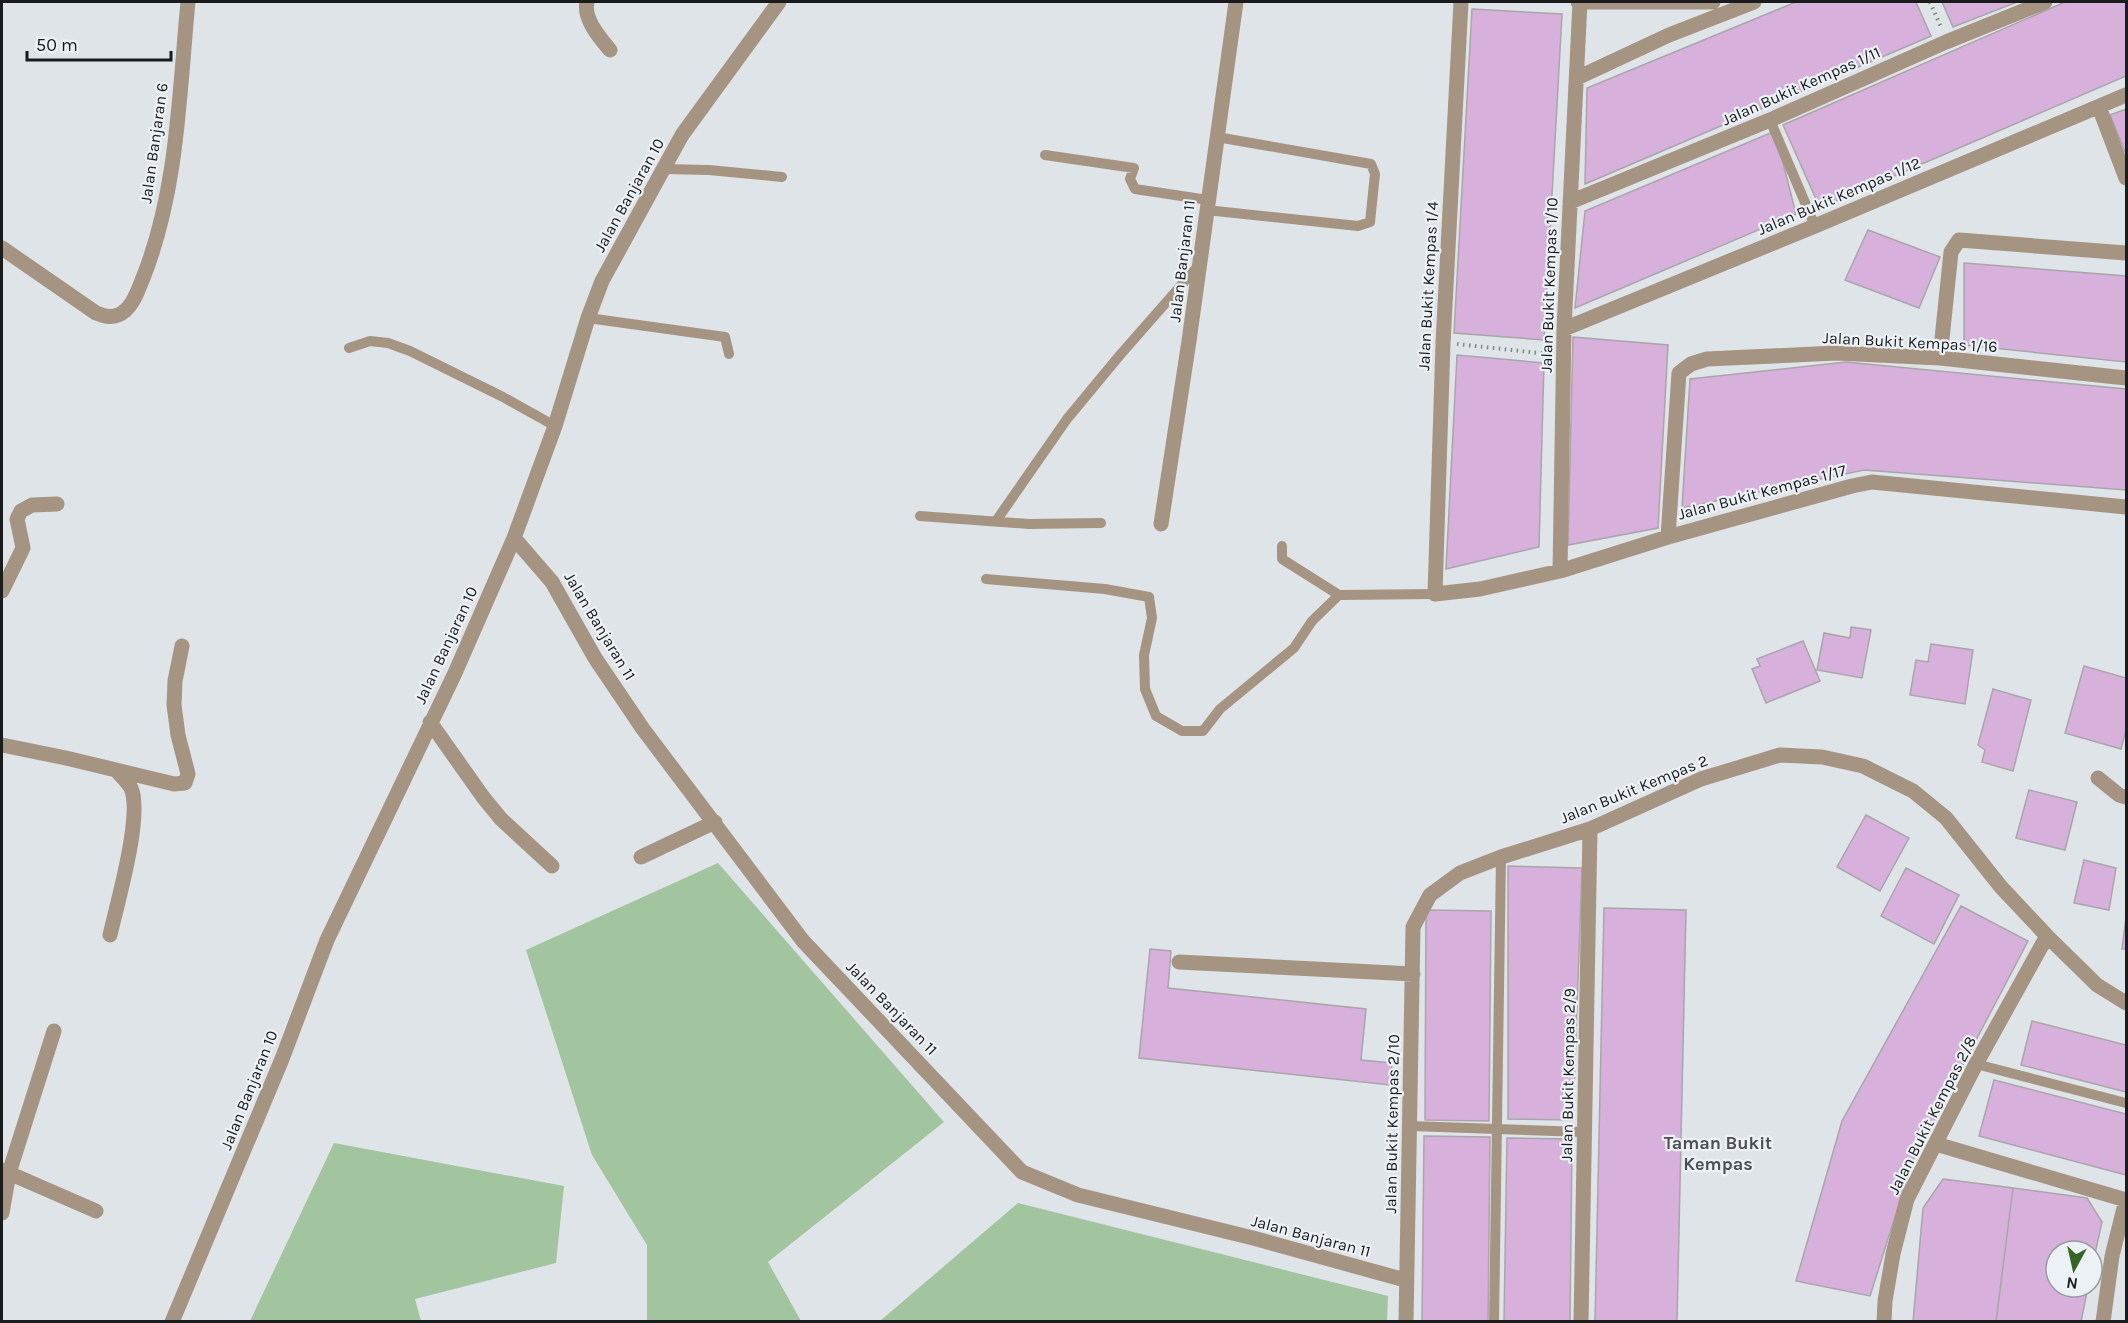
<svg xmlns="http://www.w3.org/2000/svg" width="2128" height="1323" font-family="Karla,sans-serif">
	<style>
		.green { fill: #a2c49e }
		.building { fill: #d7b1dc; stroke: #a9a5aa; stroke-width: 1.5 }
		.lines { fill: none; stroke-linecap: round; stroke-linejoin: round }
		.path { stroke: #838689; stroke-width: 4; stroke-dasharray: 1.5 4.5; stroke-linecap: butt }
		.service { stroke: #a69483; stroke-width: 10 }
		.minor { stroke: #a69483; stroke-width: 15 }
		.labels { text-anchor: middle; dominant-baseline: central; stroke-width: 4.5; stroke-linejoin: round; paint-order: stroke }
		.street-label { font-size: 16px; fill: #1a1b1d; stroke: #ecf1f5 }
		.neighbourhood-label { font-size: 18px; font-weight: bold; fill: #4c5053; stroke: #ecf1f5 }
	</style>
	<rect width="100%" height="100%" fill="#dfe4e8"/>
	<path class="green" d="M718,863l226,259 -176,140 33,59h-154v-76l-55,-90 -66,-205z
		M334,1143l230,43 -8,77 -141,36 6,22h-171z
		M1018,1203l370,93 -1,25h-507z"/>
	<path class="building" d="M1796,2h120l15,34 -346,148 2,-96z
		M1942,2h75l-64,25z
		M2065,2h61v74l-306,132 -37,-83z
		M1472,9l90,5 -18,326 -90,-7z
		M2126,109v45l-16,-39z
		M1775,131l21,83 -221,94 10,-97z
		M1868,230l72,27 -21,51 -74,-28z
		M1964,263l162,13v86l-162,-17z
		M1573,337l95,8 -10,183 -90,17z
		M1457,355l87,8 -5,184 -93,22z
		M1846,362l280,27v101l-262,-20 -182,38 8,-129z
		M1851,627l20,3 -9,48 -45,-8 7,-37 26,5z
		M1803,641l17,40 -54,22 -14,-34 8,-3 -3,-7z
		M1931,644l42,6 -8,54 -55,-9 6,-35 12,2z
		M2084,666l42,12v52l-5,19 -56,-16z
		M1993,689l38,11 -18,71 -31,-9 3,-12 -7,-5z
		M2029,790l48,12 -12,48 -49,-12z
		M1866,815l43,23 -29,53 -43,-24z
		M2084,860l32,8 -7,42 -35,-7z
		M1508,866l74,2 -9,252 -65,-1z
		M1906,868l53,27 -25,49 -53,-28z
		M1961,906l67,35 -115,219 -43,136 -74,-15 46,-160z
		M1604,908l82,2 -9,412h-82z
		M1426,910l65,1 -2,210 -64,-1z
		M2126,917v32h-4z
		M1150,949l21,2 -3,37 198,21 -5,51 31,3 -2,22 -251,-27z
		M2032,1021l94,24v47l-105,-27z
		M1994,1080l132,34v61l-147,-39z
		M1424,1136l66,1 -2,185h-66z
		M1507,1138l65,1 -2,183h-66z
		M1943,1179l70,9 -17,134h-83l10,-114z
		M2013,1188l74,10 15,24 -10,45v-16h-36v36h32l-7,35h-85z"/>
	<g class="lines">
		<path class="path" d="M1930,2l11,25
			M1457,344l91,10"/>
		<path class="service" d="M1770,120l45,106
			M1045,155l89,13 -4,11 5,10 73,11
			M664,169l45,1 73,7
			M1206,210l152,16 12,-4 5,-48 -4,-10 -154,-27
			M588,318l137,19 4,17
			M349,348l21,-7 18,2 22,8 93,46 52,29
			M920,516l109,8 72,-1
			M996,521l71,-102 53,-64 79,-90
			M1282,546v13l57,36
			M986,579l119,10 44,8 3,21 -8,37 1,34 11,27 26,15h21l17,-22 74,-61 18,-27 27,-26 96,-1
			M1976,1064l150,39
			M1410,1126l175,6
			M1494,1322l7,-465"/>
		<path class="minor" d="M587,2c-4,17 13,36 23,48
			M1461,2l-18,341 -8,251 45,-5 80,-18 108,-34 184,-51 20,-4 254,25
			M1578,2h135
			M1577,78l92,-43 85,-33
			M2099,107l27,71
			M1570,202l200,-82 176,-78 99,-40
			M2,248l94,65c8,3 14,5 22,2 14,-5 20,-25 25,-37 35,-88 36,-184 45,-276
			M1564,329l251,-103 311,-131
			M1940,358l11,-106 8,-12 167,13
			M1161,524l28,-183 47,-339
			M1668,537l11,-164 12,-9 16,-5 130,-6 103,5 186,20
			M514,538l38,44 43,76 48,71 160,212 219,231 56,23 175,43 152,42
			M1560,571l4,-242 16,-327
			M2,591l21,-43 -6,-29 4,-8 11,-6 25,-1
			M430,722l53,75 18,22 51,47
			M2,745l64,13 108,26 11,-1 3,-9 -10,-39 -4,-30 1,-24 7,-35
			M2098,778l21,17 7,2
			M641,857l74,-35
			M110,935c7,-31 33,-120 21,-147 -3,-6 -10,-12 -15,-18
			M1179,962l234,12
			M1936,1144l190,56
			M2,1170l94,41
			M2,1213l7,-40 45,-142
			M172,1322l110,-263 45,-119 128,-267 59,-135 41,-112 33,-108 14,-37 80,-146 97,-133
			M1406,1322l7,-395 17,-32 30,-22 41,-16 89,-28 111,-50 79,-24 42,2 41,9 50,25 33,27 55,69 46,49 50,49 29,18
			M1581,1322l9,-493
			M1884,1322l1,-21 8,-47 14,-55 69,-135 71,-128
			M2103,1322l9,-66 14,-56"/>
	</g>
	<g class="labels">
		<g class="street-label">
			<text transform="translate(1801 86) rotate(-24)">Jalan Bukit Kempas 1/11</text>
			<text transform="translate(154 143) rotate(-82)">Jalan Banjaran 6</text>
			<text transform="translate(629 195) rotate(-61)">Jalan Banjaran 10</text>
			<text transform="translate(1839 196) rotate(-23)">Jalan Bukit Kempas 1/12</text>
			<text transform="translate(1182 261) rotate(-83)">Jalan Banjaran 11</text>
			<text transform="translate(1549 285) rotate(-88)">Jalan Bukit Kempas 1/10</text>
			<text transform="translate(1428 286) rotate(-87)">Jalan Bukit Kempas 1/4</text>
			<text transform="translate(1910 342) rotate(3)">Jalan Bukit Kempas 1/16</text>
			<text transform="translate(1762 492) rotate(-15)">Jalan Bukit Kempas 1/17</text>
			<text transform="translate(600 626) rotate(59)">Jalan Banjaran 11</text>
			<text transform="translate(446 645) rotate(-65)">Jalan Banjaran 10</text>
			<text transform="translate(1634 789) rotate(-22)">Jalan Bukit Kempas 2</text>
			<text transform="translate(892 1008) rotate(46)">Jalan Banjaran 11</text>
			<text transform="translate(1568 1075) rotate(-89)">Jalan Bukit Kempas 2/9</text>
			<text transform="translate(249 1090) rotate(-68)">Jalan Banjaran 10</text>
			<text transform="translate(1932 1115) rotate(-63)">Jalan Bukit Kempas 2/8</text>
			<text transform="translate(1392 1124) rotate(-89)">Jalan Bukit Kempas 2/10</text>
			<text transform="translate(1311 1236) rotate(15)">Jalan Banjaran 11</text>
		</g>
		<g class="neighbourhood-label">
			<text x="1718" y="1143">Taman Bukit<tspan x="1718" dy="21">Kempas</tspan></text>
		</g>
	</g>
	<rect width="2128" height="1323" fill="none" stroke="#1a1b1d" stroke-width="6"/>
	<g transform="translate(2074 1269) rotate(188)"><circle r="28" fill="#ecf1f5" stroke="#989b9f" stroke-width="1.5"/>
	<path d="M0-4.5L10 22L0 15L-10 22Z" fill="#366422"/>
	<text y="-9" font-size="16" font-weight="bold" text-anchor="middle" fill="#1a1b1d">N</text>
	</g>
	<path d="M27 51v9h144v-9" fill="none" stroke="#1a1b1d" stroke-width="3"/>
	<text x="36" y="51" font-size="18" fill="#1a1b1d" stroke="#ecf1f5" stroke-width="4.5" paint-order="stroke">50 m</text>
</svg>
